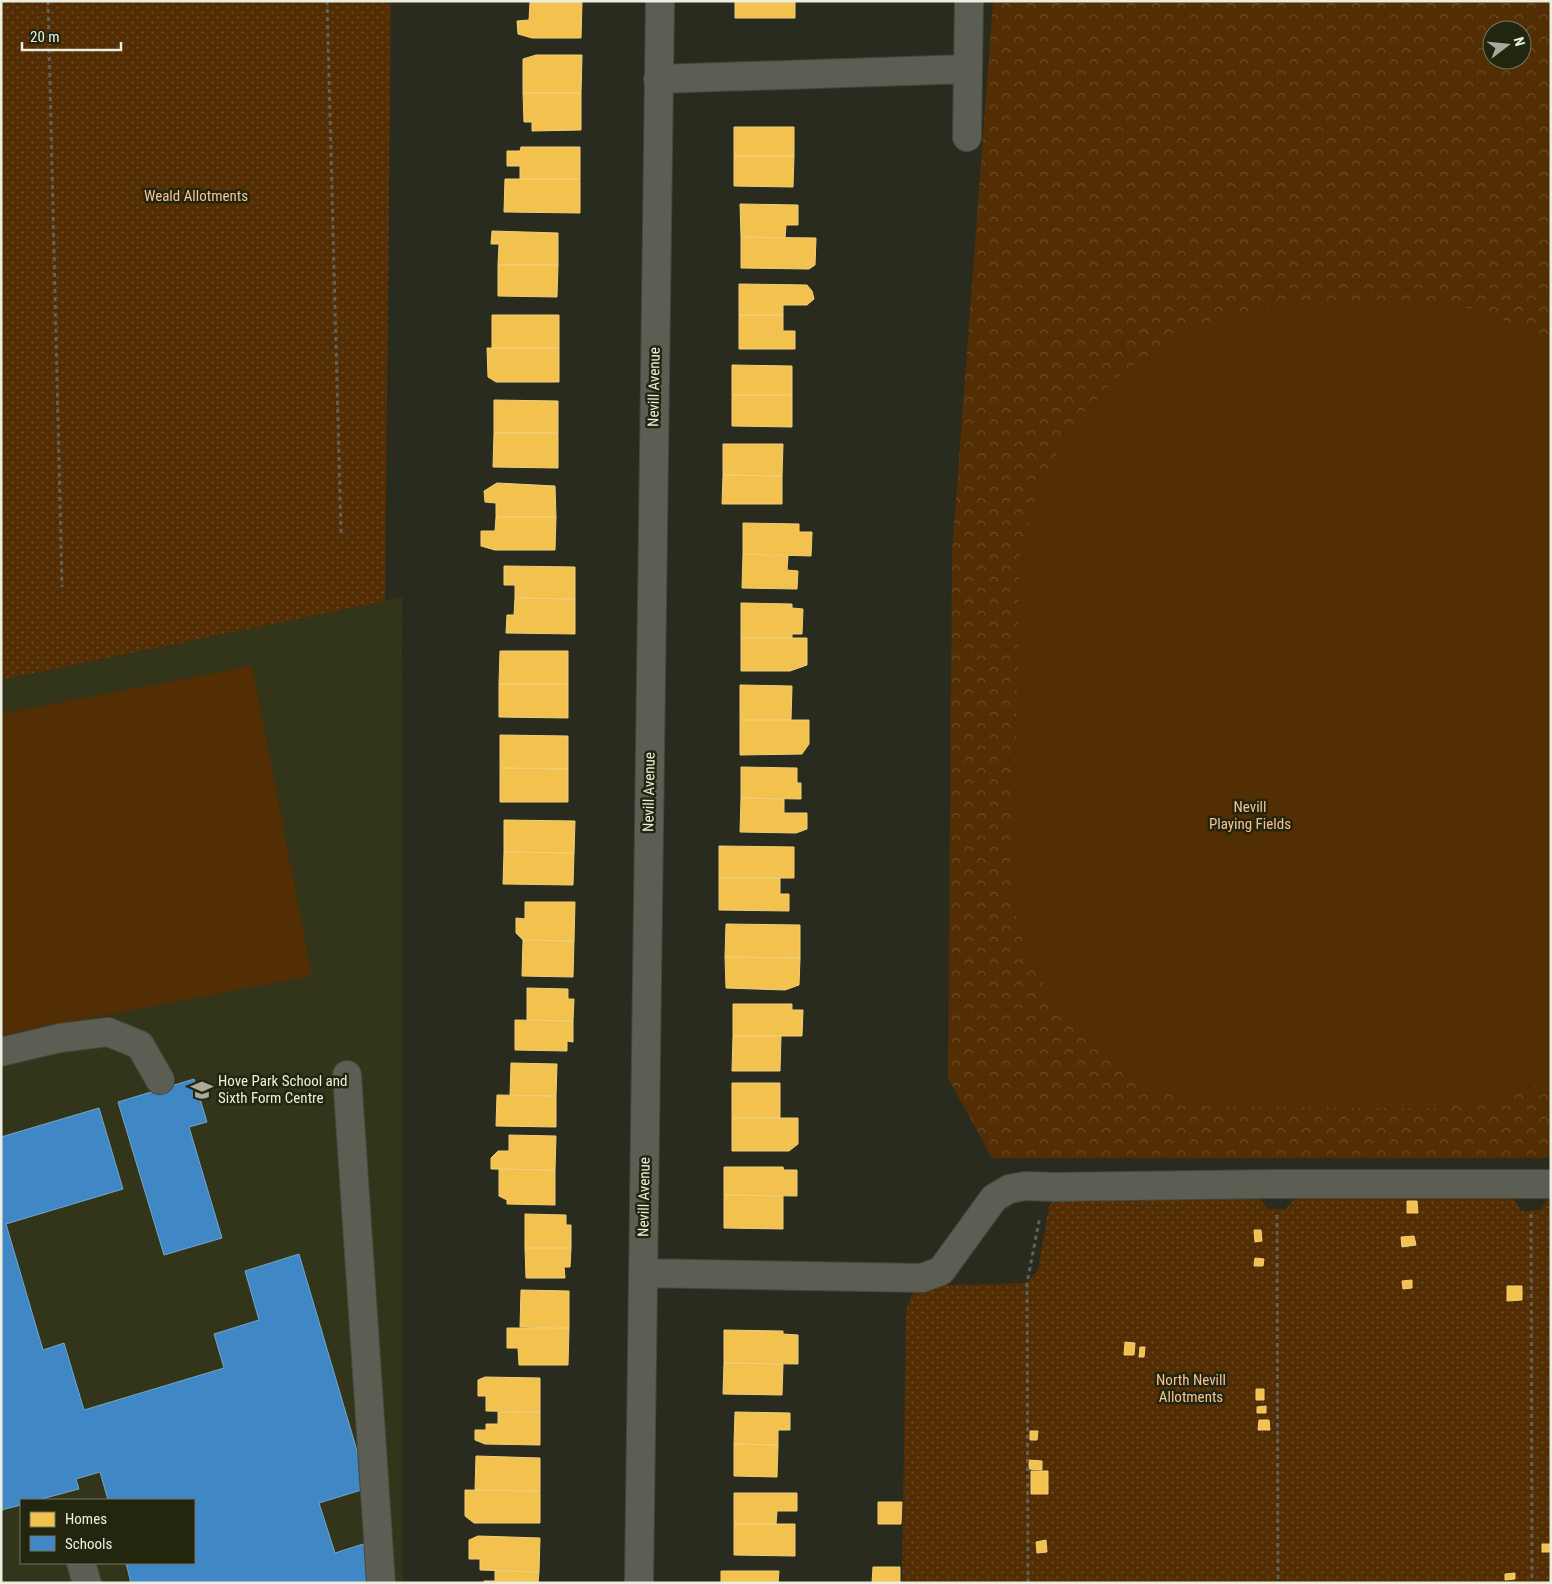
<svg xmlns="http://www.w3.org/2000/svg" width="1552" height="1584" font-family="'Roboto Condensed',sans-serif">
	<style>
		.built { fill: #323519; fill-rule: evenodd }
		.park { fill: url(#park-crowns); fill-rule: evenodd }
		.garden { fill: url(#garden-dots) }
		.pitch { fill: #532d04 }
		.homes { fill: #f2c14e; stroke: #f0cf7a }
		.schools { fill: #3f88c5; stroke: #73a7cd }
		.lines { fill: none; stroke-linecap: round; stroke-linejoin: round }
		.minor-casing { stroke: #45473c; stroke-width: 30 }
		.path { stroke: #606259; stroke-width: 3; stroke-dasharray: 4 4; stroke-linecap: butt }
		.minor { stroke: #5c5e54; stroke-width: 28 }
		.labels { text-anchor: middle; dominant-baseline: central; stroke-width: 5; stroke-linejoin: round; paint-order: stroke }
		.park-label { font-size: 15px; fill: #f9c197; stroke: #23260f }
		.street-label { font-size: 15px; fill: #ecefe0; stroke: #23260f }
		.poi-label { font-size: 15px; fill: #ecefe0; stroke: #23260f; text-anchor: start }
	</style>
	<defs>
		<pattern id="park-crowns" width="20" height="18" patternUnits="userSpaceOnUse" patternTransform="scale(1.25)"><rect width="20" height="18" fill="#532d04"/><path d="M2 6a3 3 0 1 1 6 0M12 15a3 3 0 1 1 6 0" fill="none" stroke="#6c4c28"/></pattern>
		<pattern id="garden-dots" width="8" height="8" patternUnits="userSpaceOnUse" patternTransform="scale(1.25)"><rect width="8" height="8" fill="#532d04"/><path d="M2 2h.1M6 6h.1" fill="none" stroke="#6c4c28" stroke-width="1.8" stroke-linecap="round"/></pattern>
	</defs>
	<rect width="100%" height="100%" fill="#292b1e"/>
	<path class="built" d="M402,597l1,986h-402v-903zM21,1500h173v63h-173z"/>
	<path class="park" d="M993,1h558v1157h-559l-44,-80 4,-525zM1492,30h30v30h-30z"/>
	<path class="garden" d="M1,1h390l-6,600 -384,79z
		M1060,1194l197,2 11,13h18l10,-12 216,-2 9,16 19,-1 11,-15v388h-649l4,-272 9,-25 112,-3 11,-13 11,-64z"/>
	<path class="pitch" d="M1372,302l97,6 59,21 23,13v739l-61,21 -57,6 -223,-1 -50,-16 -44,-24 -50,-47 -35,-55 -13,-38 -5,-42 7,-336 23,-73 35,-57 46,-48 53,-35 47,-19 50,-11z
		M252,666l60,310 -311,59v-321z"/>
	<path class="homes" d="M735,1h60v17h-60z
		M530,2h52l-1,36h-49l-14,-4 -1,-13 12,-1z
		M536,55h46l-1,38h-58v-34z
		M523,93h58v37l-49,1v-9h-8z
		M734,127h60v29h-60z
		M521,147h59v32h-60v-13h-13v-15h13z
		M734,156h60l-1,31 -59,-1z
		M505,179h75v34l-76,-1z
		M740,204l58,1v20h-12l-1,13 -44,-1z
		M492,231l66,2v32h-60l1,-21h-8z
		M741,237l75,1 -1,27 -6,4 -68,-1z
		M498,265h60l-1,32 -59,-1z
		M739,284l68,1 5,6 2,8 -7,6h-24v10h-44z
		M492,315h67v33h-67z
		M739,315h44v16h12v18h-56z
		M487,348h72v34h-63l-8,-5z
		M732,365l60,1v29h-60z
		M732,395h60v32l-60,-1z
		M494,400l64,1v32h-64z
		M494,433h64v35l-65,-1z
		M723,444h60l-1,32 -59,-1z
		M723,475l59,1v28h-60z
		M497,483l58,3 1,31h-60v-14l-11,-1 -1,-11z
		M496,517h60l-1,33h-60l-14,-4v-15h14z
		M743,523l56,1v8h13l-1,24 -68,-2z
		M743,554l45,2 -1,14 11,1 -1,18 -55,-1z
		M504,566l71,1v32l-60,-1v-13h-11z
		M515,598l60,1v35l-69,-1 1,-18h7z
		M741,603l51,1v4l11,1 -1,25h-10v4h-51z
		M741,638h66v27l-17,6h-49z
		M500,651h68v33h-69z
		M499,684h69v34l-69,-1z
		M740,685l52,1 -1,34h-51z
		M740,720h69v24l-7,10 -62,1z
		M500,735l68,1v33l-68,-1z
		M741,767l56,1v15h4v16l-60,-1z
		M500,768l68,1v33h-68z
		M741,798l43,1v14h23v16l-11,4 -56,-1z
		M504,820l71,1 -1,32 -70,-1z
		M719,846l75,1v31h-75z
		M504,852l70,1 -1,32 -70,-1z
		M719,878h61v16h9v17l-70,-1z
		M525,902h50l-1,39 -51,-1 -7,-7v-15l9,1z
		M726,924l74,1v33l-75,-1z
		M523,940l51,1 -1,36 -51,-1z
		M725,957l75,1 -1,27 -14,5 -59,-2z
		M527,988l41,1v10h6l-1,22 -46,-1z
		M733,1004h59v6h11l-1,26h-69z
		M515,1020l58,1v21l-6,-1v10l-52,-1z
		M733,1036h48l-1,35h-48z
		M511,1063l46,1 -1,32 -46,-1z
		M732,1083h48v35h-48z
		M497,1095l59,1v31l-60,-1z
		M732,1118h66v26l-9,7h-57z
		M509,1135l47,1 -1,34 -64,-1v-11l7,-7h11z
		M724,1167h59l1,3h13v26l-73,-1z
		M499,1169l56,1v35l-48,-1v-4l-8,-4z
		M724,1195l59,1v33l-59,-1z
		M1407,1201h10l1,12h-11z
		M525,1214l41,1v10h5v23h-46z
		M1254,1230h7l1,11 -7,1z
		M1414,1236l2,9 -14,2 -1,-10z
		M525,1248h46l-1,19h-6l1,11h-39z
		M1255,1258l9,1 -1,7h-9z
		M1412,1280v8l-9,1 -1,-8z
		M1507,1286h15v14l-15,1z
		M521,1290l48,1v37l-49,-1z
		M507,1328h62l-1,37h-49l-1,-17h-11z
		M724,1330l59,1v3l15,1v29l-74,-1z
		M1125,1342l10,1 -1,12h-10z
		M1140,1347h5l-1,10h-5z
		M724,1363l59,1 -1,31 -59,-1z
		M485,1377l55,1v34l-54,-1v-15h-8v-16z
		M1256,1389h8v11h-8z
		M1266,1406v7h-9v-6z
		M498,1412h42v33l-55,-1 -10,-4v-10h11v-6h12z
		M735,1412l55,1v17h-12v15l-44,-1z
		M1259,1420h10l1,10h-12z
		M1030,1431h8l-1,9h-7z
		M734,1444l44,1 -1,32 -43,-1z
		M476,1456l64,2v33l-65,-1z
		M1029,1460l13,1v9l-13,-1z
		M1031,1471h17v23h-17z
		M465,1490l75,1v32h-66l-9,-7z
		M734,1493h63v18h-20l-1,13h-42z
		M878,1502h24l-1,22h-23z
		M734,1524h61v32l-61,-1z
		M478,1536l62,2 -1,34 -59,-2v-11h-11v-19z
		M1046,1540l1,12 -10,1 -1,-11z
		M1542,1544h9v8h-9z
		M873,1567h27v16h-28z
		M495,1571l44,1 -1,11h-54v-2h11z
		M721,1571h58l-1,12h-57z
		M1515,1573v6l-10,1v-6z"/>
	<path class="schools" d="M194,1079l13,43 -18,5 33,111 -58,17 -46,-153z
		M99,1108l24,81 -117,35 37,126 21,-7 20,67 140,-42 -10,-34 45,-14 -14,-49 54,-17 69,234 -49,15 16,50 28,-9 10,39h-242l-5,-20h68v-63h-86l-8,-28 -24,7 3,10 -41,11h-17v5l-20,5v-373z"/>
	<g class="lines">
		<g class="minor-casing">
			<path id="minor" d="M658,79l310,-10 1,-68
				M967,137l1,-68
				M1,1052l59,-14 48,-6 32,13 20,35
				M347,1075l34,508
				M643,1273l279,5 19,-7 53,-73 15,-9 16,-3 30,1 221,-3h275
				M81,1563l6,20
				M639,1583l21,-1582"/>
		</g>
		<path class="path" d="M48,1l14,586
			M327,1l14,533
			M1531,1214l1,369
			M1277,1215l1,368
			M1028,1583l-1,-300 13,-67"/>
		<use href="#minor" class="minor"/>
	</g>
	<defs>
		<g id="school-bare" transform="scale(1.725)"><path d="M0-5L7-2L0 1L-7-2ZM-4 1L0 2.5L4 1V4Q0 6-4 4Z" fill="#a8aa9c" stroke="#23260f" stroke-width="2.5" paint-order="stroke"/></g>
	</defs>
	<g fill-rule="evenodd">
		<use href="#school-bare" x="202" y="1090"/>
	</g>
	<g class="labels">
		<g class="park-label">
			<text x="196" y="196">Weald Allotments</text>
			<text x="1250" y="807">Nevill<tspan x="1250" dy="17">Playing Fields</tspan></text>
			<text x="1191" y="1380">North Nevill<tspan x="1191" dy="17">Allotments</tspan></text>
		</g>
		<g class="street-label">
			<text transform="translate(654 387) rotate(-89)">Nevill Avenue</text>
			<text transform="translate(649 792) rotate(-89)">Nevill Avenue</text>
			<text transform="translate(644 1197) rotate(-89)">Nevill Avenue</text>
		</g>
		<g class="poi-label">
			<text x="218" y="1081">Hove Park School and<tspan x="218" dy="17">Sixth Form Centre</tspan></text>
		</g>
	</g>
	<rect width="1552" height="1584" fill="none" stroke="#ecefe0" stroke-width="5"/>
	<rect x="20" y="1499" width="175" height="65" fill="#23260f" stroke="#737663"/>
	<rect x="30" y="1512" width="25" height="15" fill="#f2c14e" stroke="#737663"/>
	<text x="65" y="1524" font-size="15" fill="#ecefe0">Homes</text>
	<rect x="30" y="1536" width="25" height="15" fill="#3f88c5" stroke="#737663"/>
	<text x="65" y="1549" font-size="15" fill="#ecefe0">Schools</text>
	<g transform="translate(1507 45) rotate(74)"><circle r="24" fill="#23260f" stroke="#737663"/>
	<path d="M0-4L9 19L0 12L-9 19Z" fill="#a8aa9c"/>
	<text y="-8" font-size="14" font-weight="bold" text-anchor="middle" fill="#ecefe0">N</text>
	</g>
	<path d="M22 42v8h99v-8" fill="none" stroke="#ecefe0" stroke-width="2.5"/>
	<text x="30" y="42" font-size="15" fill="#ecefe0" stroke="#23260f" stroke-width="4" paint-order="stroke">20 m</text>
</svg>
